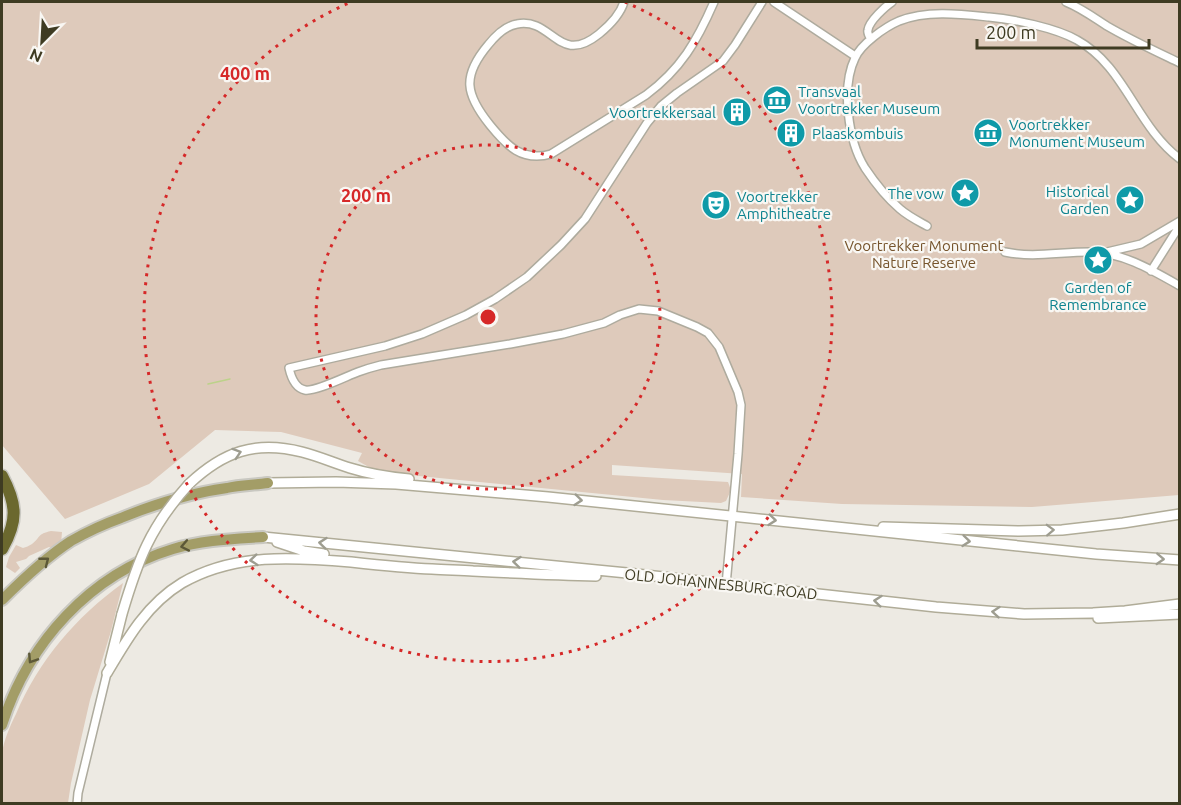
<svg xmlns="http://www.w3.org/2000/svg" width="1181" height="805" font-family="Ubuntu,sans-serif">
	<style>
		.green { fill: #decabb }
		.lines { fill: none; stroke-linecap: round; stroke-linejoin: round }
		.stream { stroke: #bcd28a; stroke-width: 1.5 }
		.street-casing { stroke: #aeab9e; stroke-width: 10 }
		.secondary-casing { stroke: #b0ac98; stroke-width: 12 }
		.primary-casing { stroke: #c9c8c1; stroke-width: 14 }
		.highway-casing { stroke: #c9c8c1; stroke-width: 15 }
		.street { stroke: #fff; stroke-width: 7 }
		.secondary { stroke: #fff; stroke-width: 9 }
		.primary { stroke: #a39d67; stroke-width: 10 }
		.highway { stroke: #6b682e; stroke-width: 12 }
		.secondary-bridge-casing { stroke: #b0ac98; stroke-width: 12; stroke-linecap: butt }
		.secondary-bridge { stroke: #fff; stroke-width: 9 }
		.oneway { stroke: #9e9d90 }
		.oneway2 { stroke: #5c5837 }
		.ring { fill: none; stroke: #d62828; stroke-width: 3; stroke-dasharray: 3 6 }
		.labels { text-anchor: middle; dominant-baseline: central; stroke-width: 4.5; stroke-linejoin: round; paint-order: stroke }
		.culture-label { font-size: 15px; fill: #0d838f; stroke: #f9f7f3; text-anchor: start }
		.park-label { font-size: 15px; fill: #76542c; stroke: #f9f7f3 }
		.street-label { font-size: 15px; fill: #3e3b22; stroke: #f9f7f3 }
		.centre { fill: #d62828; stroke: #f9f7f3; stroke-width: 3 }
		.ring-label { font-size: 18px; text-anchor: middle; font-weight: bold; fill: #d62828; stroke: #f9f7f3; stroke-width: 4.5; stroke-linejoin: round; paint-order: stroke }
	</style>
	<rect width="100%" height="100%" fill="#edeae3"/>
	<path class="green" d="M2,2h1177v493l-147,12 -190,-3 -101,-7 1,-23 -130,-9v10l116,7 3,8 -5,11 -5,2 -58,-3 -264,-26 -23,-3 -18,-10 4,-8 -81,-21 -66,-2 -66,54 -84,35 -63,-74z
		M51,531l11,1 -1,12 -4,6 -8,-3 -20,9 -3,3 -10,3 4,6 -5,5 -9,-6 3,-10 7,-12 7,3c3,-1 6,-2 9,-4 9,-7 5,-10 19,-13z
		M123,583l-12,48 -21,69 -19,83 -3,20h-66c-1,-16 -2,-34 0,-50 2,-13 8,-27 14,-39 23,-54 60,-97 107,-131z"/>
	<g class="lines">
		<path class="stream" d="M208,384l22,-5"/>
		<g class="street-casing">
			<path id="street" d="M624,2c-4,13 -14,23 -25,32 -41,33 -46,-17 -82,-10 -12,2 -21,11 -29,21 -26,31 -23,49 2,80 17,21 32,37 61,29l95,-59c35,-26 51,-54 68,-93
				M774,2l81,54
				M1066,2c15,6 27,15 41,24 24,14 48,25 73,37
				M871,39c-2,-3 -4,-6 -3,-9 1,-9 18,-24 24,-28
				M927,226c-9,-5 -19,-10 -27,-17 -13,-11 -25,-26 -35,-41 -17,-27 -24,-81 -10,-110 6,-14 30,-31 44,-37 28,-11 61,-7 90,-4 24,2 67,11 88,23 48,26 59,86 103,119
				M1005,252c28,6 55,0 84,0 33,0 63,18 91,34
				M1107,252l34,-8 39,-23
				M1151,271l29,-46
				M726,585l12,-131 3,-49 -3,-13 -19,-45 -11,-14 -11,-6 -39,-16 -19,-2 -19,6 -16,8 -41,11 -53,10 -129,21c-8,2 -15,4 -23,7 -11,4 -43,20 -53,18 -10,-2 -14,-13 -16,-22l96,-22 37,-12 44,-19 29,-16 32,-22 34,-32 24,-26 62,-96 14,-17 16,-13 46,-32 12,-16 27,-43
				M77,804l1,-11 29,-120"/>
		</g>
		<g class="secondary-casing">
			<path id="secondary" d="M268,483l68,-1 60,2 152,13 548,57 84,6
				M189,484c34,-32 66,-44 113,-32 16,4 32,11 48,16 19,6 39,9 59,11
				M883,527l136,4 43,-1 61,-7 57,-9
				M263,537l364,36 309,34 88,7 69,-1 32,-2 55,-7
				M277,542l27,9 20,3
				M1098,618l82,-4
				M110,662l12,-48
				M107,673c20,-34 40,-69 75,-90 52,-30 111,-26 169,-21 27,3 54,6 81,7 14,1 28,1 41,2 41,2 82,4 123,5"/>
		</g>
		<g class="primary-casing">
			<path id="primary" d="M2,600c21,-21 43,-42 69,-59 16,-9 33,-17 50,-23 34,-14 70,-25 106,-30 13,-3 27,-3 41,-5
				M2,725c26,-82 88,-151 171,-176 29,-9 60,-10 90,-12"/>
		</g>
		<g class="highway-casing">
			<path id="highway" d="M2,476c15,28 16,45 0,73"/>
		</g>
		<use href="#street" class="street"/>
		<use href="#secondary" class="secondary"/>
		<use href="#primary" class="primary"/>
		<use href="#highway" class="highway"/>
		<g class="secondary-bridge-casing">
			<path id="secondary-bridge" d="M122,614c16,-54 28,-87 67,-130"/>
		</g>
		<use href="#secondary-bridge" class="secondary-bridge"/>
	</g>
	<defs><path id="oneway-chevron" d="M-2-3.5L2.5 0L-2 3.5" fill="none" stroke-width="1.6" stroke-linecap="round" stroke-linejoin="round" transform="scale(1.5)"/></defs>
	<g class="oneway">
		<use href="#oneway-chevron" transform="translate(237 453) rotate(-18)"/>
		<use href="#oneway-chevron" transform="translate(578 500) rotate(6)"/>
		<use href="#oneway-chevron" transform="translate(772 520) rotate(6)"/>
		<use href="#oneway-chevron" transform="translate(1050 530) rotate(-2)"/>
		<use href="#oneway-chevron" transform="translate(966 541) rotate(6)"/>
		<use href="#oneway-chevron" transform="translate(323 543) rotate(-174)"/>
		<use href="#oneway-chevron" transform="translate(1160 559) rotate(3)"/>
		<use href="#oneway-chevron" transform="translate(254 560) rotate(174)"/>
		<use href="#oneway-chevron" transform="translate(517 562) rotate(-174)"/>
		<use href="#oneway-chevron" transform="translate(878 601) rotate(-174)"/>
		<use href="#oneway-chevron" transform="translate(996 612) rotate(-175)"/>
	</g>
	<g class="oneway2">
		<use href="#oneway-chevron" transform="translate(185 546) rotate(169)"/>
		<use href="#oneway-chevron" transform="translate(45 561) rotate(-38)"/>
		<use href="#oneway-chevron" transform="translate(32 659) rotate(123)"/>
	</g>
	<g class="ring">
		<circle cx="488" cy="317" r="172"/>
		<path d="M625 2A344 344 0 1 1 351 2"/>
	</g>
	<defs>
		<g id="museum-disc" transform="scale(1.5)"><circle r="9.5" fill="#0f9aa8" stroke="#f9f7f3"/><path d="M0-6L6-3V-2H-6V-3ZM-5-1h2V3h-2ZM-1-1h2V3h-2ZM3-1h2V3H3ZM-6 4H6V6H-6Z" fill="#fff"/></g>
		<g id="building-disc" transform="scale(1.5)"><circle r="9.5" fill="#0f9aa8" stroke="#f9f7f3"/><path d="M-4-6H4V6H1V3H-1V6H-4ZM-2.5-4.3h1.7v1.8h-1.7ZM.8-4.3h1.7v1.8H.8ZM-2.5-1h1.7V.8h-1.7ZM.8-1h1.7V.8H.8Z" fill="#fff"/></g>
		<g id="sight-disc" transform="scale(1.5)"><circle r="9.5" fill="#0f9aa8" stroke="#f9f7f3"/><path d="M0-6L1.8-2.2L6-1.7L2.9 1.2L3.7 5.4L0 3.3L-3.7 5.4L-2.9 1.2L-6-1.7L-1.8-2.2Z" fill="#fff"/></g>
		<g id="theatre-disc" transform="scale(1.5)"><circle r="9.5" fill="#0f9aa8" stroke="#f9f7f3"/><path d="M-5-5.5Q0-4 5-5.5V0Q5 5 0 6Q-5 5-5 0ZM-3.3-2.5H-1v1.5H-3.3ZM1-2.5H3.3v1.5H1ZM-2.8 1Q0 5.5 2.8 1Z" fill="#fff"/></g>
	</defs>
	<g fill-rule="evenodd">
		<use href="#museum-disc" x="777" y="100"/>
		<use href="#building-disc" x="737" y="112"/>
		<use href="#building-disc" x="791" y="133"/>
		<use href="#museum-disc" x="988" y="133"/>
		<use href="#sight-disc" x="965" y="193"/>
		<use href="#sight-disc" x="1130" y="200"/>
		<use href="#theatre-disc" x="716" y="205"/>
		<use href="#sight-disc" x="1098" y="260"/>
	</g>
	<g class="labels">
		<g class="culture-label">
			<text x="798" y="91">Transvaal<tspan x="798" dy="17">Voortrekker Museum</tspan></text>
			<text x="716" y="112" text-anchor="end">Voortrekkersaal</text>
			<text x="1009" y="124">Voortrekker<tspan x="1009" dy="17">Monument Museum</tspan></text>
			<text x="812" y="133">Plaaskombuis</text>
			<text x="1109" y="191" text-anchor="end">Historical<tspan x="1109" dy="17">Garden</tspan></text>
			<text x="944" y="193" text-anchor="end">The vow</text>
			<text x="737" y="196">Voortrekker<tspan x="737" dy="17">Amphitheatre</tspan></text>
			<text x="1098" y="287" text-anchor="middle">Garden of<tspan x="1098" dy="17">Remembrance</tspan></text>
		</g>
		<g class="park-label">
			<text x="924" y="245">Voortrekker Monument<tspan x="924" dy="17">Nature Reserve</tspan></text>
		</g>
		<g class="street-label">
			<text transform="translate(721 584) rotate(6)">OLD JOHANNESBURG ROAD</text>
		</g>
	</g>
	<circle cx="488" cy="317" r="9" class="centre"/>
	<g class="ring-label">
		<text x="245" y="80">400 m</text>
		<text x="366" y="202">200 m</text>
	</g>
	<rect width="1181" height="805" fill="none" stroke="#3e3b22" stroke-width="6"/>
	<g transform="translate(42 42) rotate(204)" stroke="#f9f7f3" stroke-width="4.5" paint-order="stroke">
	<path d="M0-4.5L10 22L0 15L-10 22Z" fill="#3e3b22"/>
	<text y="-9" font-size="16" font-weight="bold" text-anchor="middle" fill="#3e3b22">N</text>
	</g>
	<path d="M977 39v9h172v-9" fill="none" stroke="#3e3b22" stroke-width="3"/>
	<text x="986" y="39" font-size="18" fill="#3e3b22" stroke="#f9f7f3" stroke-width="4.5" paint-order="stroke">200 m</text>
</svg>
